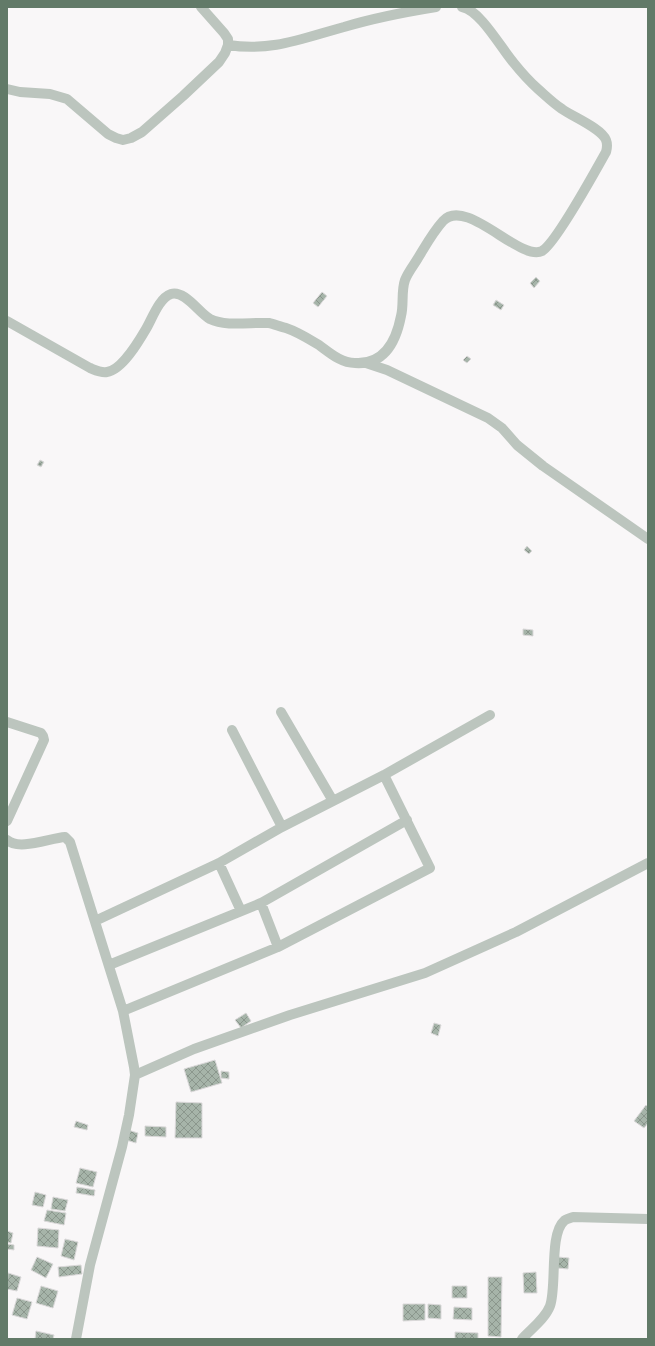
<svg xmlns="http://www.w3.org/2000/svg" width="655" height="1346" font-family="'Archivo Narrow',sans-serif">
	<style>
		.building { fill: url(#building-cross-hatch); stroke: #dbd9da }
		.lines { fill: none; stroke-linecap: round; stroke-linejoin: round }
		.street { stroke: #bcc5be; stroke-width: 10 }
	</style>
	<defs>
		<pattern id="building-cross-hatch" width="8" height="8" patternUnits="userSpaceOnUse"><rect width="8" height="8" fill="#a6b4a9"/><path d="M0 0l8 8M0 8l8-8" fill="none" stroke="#8b978d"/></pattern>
	</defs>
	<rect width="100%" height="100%" fill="#f9f7f8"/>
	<path class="building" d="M536,277l4,4 -6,7 -4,-5z
		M322,292l5,4 -9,11 -5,-4z
		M496,300l8,5 -3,5 -8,-5z
		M467,356l4,3 -4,4 -4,-3z
		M40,460l4,2 -3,5 -4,-2z
		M527,546l5,5 -3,3 -5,-4z
		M523,629l10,1v6l-10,-1z
		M246,1013l5,8 -10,7 -6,-8z
		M434,1023l7,2 -3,11 -7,-3z
		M215,1060l7,23 -31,9 -7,-23z
		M221,1071l8,1v7l-8,-1z
		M176,1102l26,1v35h-27z
		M646,1105l2,2v16l-4,5 -10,-7z
		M76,1121l12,4 -1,5 -13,-3z
		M145,1126l21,1v10l-21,-1z
		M128,1130l10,3 -2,10 -10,-3z
		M80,1168l17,4 -4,15 -17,-4z
		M77,1187l18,3 -1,6 -18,-3z
		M35,1192l11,3 -3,12 -11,-2z
		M53,1197l15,3 -3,11 -14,-2z
		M47,1210l19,3 -2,12 -20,-4z
		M38,1228l21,2 -1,18 -21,-2z
		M7,1231l6,2 -2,10 -4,-1z
		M65,1239l13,3 -4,18 -13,-4z
		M7,1244l7,1v5l-7,-1z
		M37,1257l16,7 -7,14 -15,-8z
		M558,1257l11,1 -1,11 -11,-1z
		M81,1265l1,9 -23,3 -1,-10z
		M536,1272l1,21h-13l-1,-20z
		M8,1273l13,4 -4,14 -10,-2z
		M488,1277h14l-1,60 -13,-1z
		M41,1286l17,5 -5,17 -17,-5z
		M452,1286h15v12h-15z
		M17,1298l15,4 -5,17 -15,-4z
		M403,1304h22v16l-22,1z
		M428,1304l13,1v14l-13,-1z
		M454,1307l18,1v12l-19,-1z
		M36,1331l18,4 -1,4h-18z
		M455,1332l23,1v6h-23z"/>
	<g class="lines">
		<path class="street" d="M228,45c44,7 75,-7 116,-18 30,-9 61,-15 92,-20
			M7,89l13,3 30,2 17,5 41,35 8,4 7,2 8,-2 11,-6 41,-36 36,-34 6,-9 3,-8v-6l-4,-6 -23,-26
			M7,321l83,47c5,2 11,5 17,4 15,-2 32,-31 39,-43 6,-10 13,-31 25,-35 14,-4 28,19 39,25 16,8 41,3 59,4 5,1 12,4 17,5 12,4 23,11 33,17 11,8 22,18 36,18 29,2 41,-21 46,-47 3,-11 0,-25 4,-36 3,-8 9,-15 13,-22 8,-13 15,-26 25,-37 23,-25 77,41 99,30 13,-7 54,-81 64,-99 1,-4 2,-7 0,-12 -5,-12 -33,-23 -44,-31 -9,-6 -16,-13 -24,-20 -9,-8 -17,-17 -25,-27 -12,-14 -33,-52 -51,-55
			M366,363l21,7 101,48 14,10 15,17 26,21 105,73
			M281,712l52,89
			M7,722l34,11 2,3 1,4 -37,81
			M232,730l50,97
			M7,840c12,11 43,-2 58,-3l5,5 53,169 11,56 1,8 -6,40 -7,32 -32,118 -14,74
			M219,863l22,48
			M261,903l17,44
			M95,921l124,-58 63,-36 102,-52 106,-60
			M109,965l152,-62 146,-83
			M123,1011l155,-64 152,-79 -46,-93
			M135,1075l59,-26 96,-34 135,-42 91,-41 132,-69
			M522,1339c9,-10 23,-20 28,-33 7,-19 -1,-72 14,-85 2,-2 7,-3 9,-4l75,2"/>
	</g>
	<rect width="655" height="1346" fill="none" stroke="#627a68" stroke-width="16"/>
</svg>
